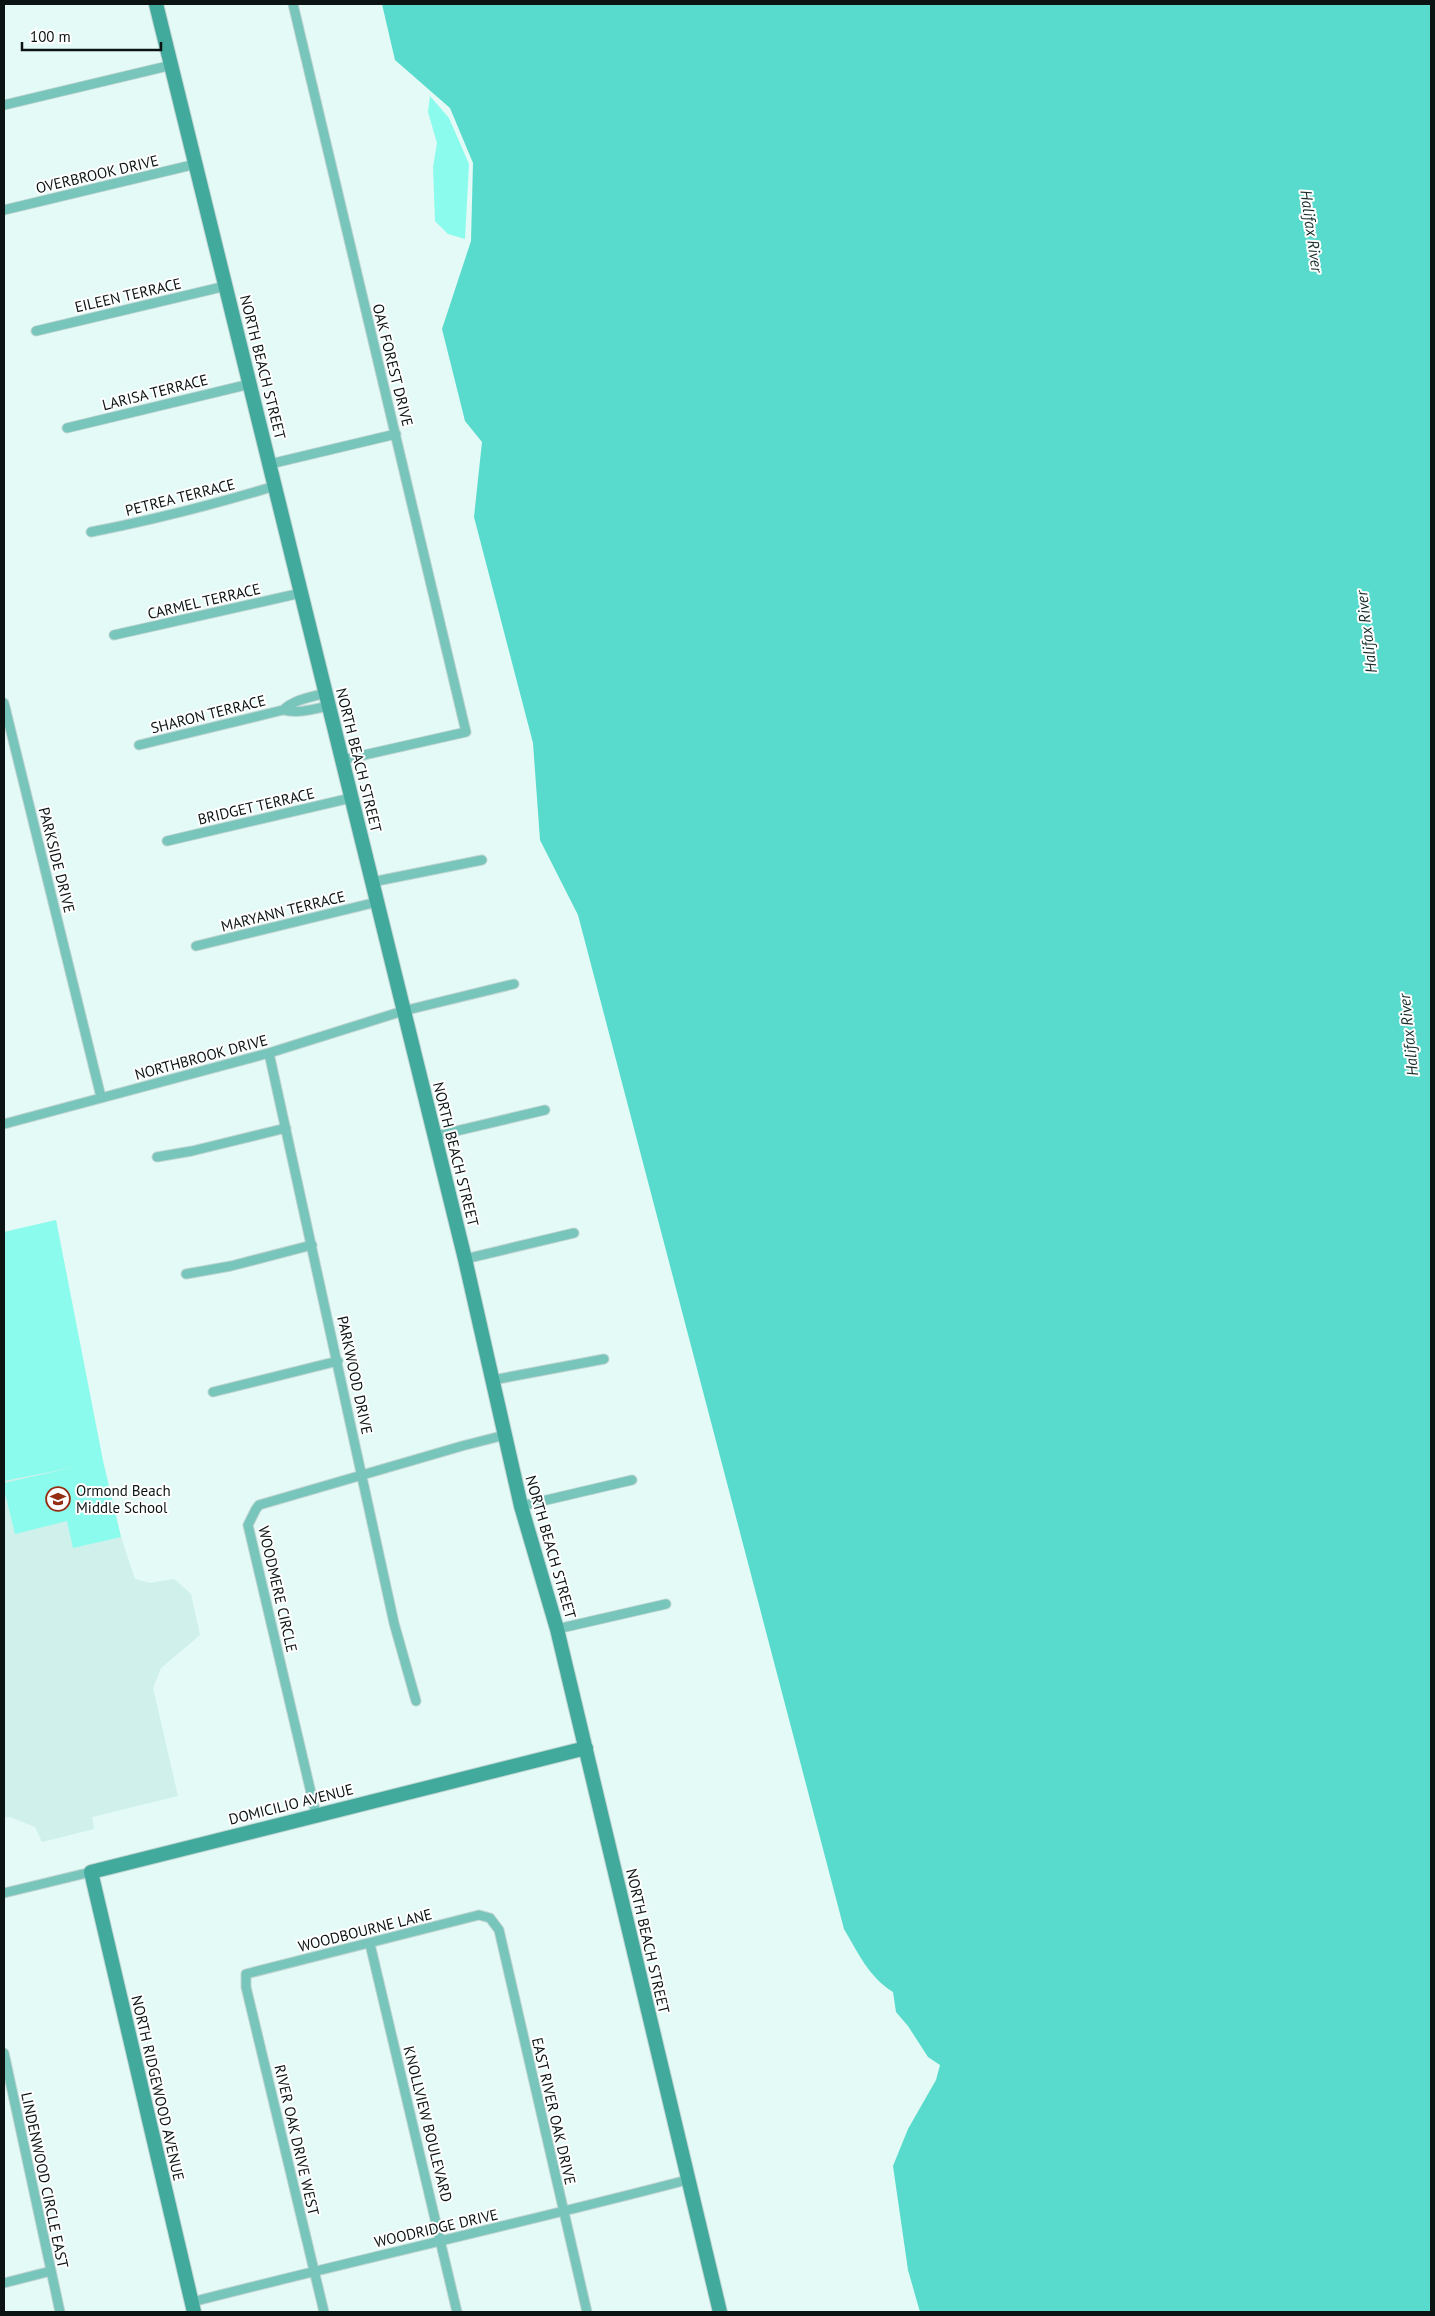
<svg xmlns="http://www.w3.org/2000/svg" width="1435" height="2316" font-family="'PT Sans',sans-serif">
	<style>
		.built { fill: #cff0eb }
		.green { fill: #8bfbed }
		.water { fill: #58dbcc }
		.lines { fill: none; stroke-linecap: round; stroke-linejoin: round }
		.street-casing { stroke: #c1d5d2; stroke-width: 11 }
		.secondary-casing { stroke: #c1d5d2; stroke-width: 16 }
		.street { stroke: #77c5bb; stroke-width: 9 }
		.secondary { stroke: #42a99d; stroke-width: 14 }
		.labels { text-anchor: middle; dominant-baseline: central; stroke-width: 4; stroke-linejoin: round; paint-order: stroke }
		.street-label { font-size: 15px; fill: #0c1413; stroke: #fff }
		.poi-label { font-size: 15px; fill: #0c1413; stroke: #fff; text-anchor: start }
		.water-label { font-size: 16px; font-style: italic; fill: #182f2c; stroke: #fff }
	</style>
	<rect width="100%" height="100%" fill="#e3faf6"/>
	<path class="built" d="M56,1220l47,241 18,76 14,42 15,4 24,-4 17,15 9,41 -39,33 -8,20 25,108 -86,21 2,12 -52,13 -7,-15 -25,-10 -6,1v-586z"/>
	<path class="green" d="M430,96l19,22 20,46 -4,75 -17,-5 -13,-13 -2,-54 4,-24 -9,-31z
		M56,1220l47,241 18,76 -48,11 -6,-27 -52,13 -11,-45v-6l71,-16 -71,14v-249z"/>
	<path class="water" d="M382,4h1049v2308h-511l-12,-42 -15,-104 15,-37 28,-49 4,-15 -12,-8 -20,-31 -12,-14 -3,-20c-25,-16 -34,-38 -49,-63l-266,-1014 -38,-75 -7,-97 -59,-226 8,-75 -17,-21 -23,-92 29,-88 2,-78 -23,-55 -55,-48z"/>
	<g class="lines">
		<g class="street-casing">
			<path id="street" d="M293,4l173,728 -124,28
				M4,105l168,-40
				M4,210l192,-46
				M36,331l190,-45
				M67,428l183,-44
				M270,464l126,-30
				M91,532c62,-12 124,-28 184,-46
				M114,635l187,-42
				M326,693c-15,4 -31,6 -43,17 16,4 31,-1 46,-4
				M4,703l97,394
				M139,745l144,-35
				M167,841l184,-43
				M372,882l110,-22
				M196,946l181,-44
				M269,1053l125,570 22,78
				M4,1124l265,-71 134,-42 111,-27
				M435,1136l110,-26
				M157,1157l35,-6 94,-23
				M465,1259l109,-26
				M186,1274l45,-8 81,-21
				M493,1380l111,-21
				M213,1392l125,-31
				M521,1506l111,-26
				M557,1629l109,-25
				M316,1814l-68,-289 8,-16 3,-4 203,-59 43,-11
				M4,1893l87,-21
				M370,1944l87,368
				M4,2053l56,259
				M4,2283l47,-12
				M192,2302c164,-42 330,-79 495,-122
				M324,2312l-78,-325v-13l233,-59 11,3 9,12 88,382"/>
		</g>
		<g class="secondary-casing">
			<path id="secondary" d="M156,4l309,1255 56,247 36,123 163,683
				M194,2312l-103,-440 495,-124"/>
		</g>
		<use href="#street" class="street"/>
		<use href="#secondary" class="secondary"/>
	</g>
	<defs>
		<g id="school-ring" transform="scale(1.25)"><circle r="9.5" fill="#fff" stroke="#952d12" stroke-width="1.5"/><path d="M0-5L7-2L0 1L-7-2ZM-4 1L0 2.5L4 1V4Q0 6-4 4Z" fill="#952d12"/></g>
	</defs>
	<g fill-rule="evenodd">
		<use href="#school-ring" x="58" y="1499"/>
	</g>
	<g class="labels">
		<g class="street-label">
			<text transform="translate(97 174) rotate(-13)">OVERBROOK DRIVE</text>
			<text transform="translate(128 295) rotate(-13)">EILEEN TERRACE</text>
			<text transform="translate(393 365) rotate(76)">OAK FOREST DRIVE</text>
			<text transform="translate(263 367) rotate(76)">NORTH BEACH STREET</text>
			<text transform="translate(155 392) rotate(-14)">LARISA TERRACE</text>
			<text transform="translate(180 497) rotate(-14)">PETREA TERRACE</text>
			<text transform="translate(204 601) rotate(-13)">CARMEL TERRACE</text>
			<text transform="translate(208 714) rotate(-14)">SHARON TERRACE</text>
			<text transform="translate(359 760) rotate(76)">NORTH BEACH STREET</text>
			<text transform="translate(256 806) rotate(-13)">BRIDGET TERRACE</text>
			<text transform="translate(57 860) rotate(76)">PARKSIDE DRIVE</text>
			<text transform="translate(283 911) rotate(-14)">MARYANN TERRACE</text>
			<text transform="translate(201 1057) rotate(-15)">NORTHBROOK DRIVE</text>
			<text transform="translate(456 1154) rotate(76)">NORTH BEACH STREET</text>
			<text transform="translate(355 1375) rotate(78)">PARKWOOD DRIVE</text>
			<text transform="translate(551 1547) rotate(74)">NORTH BEACH STREET</text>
			<text transform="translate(278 1589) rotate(77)">WOODMERE CIRCLE</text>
			<text transform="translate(291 1804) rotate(-14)">DOMICILIO AVENUE</text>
			<text transform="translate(365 1930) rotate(-14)">WOODBOURNE LANE</text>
			<text transform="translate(648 1941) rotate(77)">NORTH BEACH STREET</text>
			<text transform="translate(158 2088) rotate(77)">NORTH RIDGEWOOD AVENUE</text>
			<text transform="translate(554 2111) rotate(77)">EAST RIVER OAK DRIVE</text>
			<text transform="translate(428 2124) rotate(76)">KNOLLVIEW BOULEVARD</text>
			<text transform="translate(297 2140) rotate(77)">RIVER OAK DRIVE WEST</text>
			<text transform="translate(45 2180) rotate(78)">LINDENWOOD CIRCLE EAST</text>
			<text transform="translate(436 2228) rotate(-13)">WOODRIDGE DRIVE</text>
		</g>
		<g class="poi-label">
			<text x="76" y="1490">Ormond Beach<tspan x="76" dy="17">Middle School</tspan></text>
		</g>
		<g class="water-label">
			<text transform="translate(1312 231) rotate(82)">Halifax River</text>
			<text transform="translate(1366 632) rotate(-97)">Halifax River</text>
			<text transform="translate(1408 1035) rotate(-96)">Halifax River</text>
		</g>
	</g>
	<rect width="1435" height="2316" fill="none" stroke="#0c1413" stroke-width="10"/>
	<path d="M22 42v8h139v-8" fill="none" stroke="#0c1413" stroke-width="2.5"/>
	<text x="30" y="42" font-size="15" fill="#0c1413" stroke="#ffffff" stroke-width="4" paint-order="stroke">100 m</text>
</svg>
